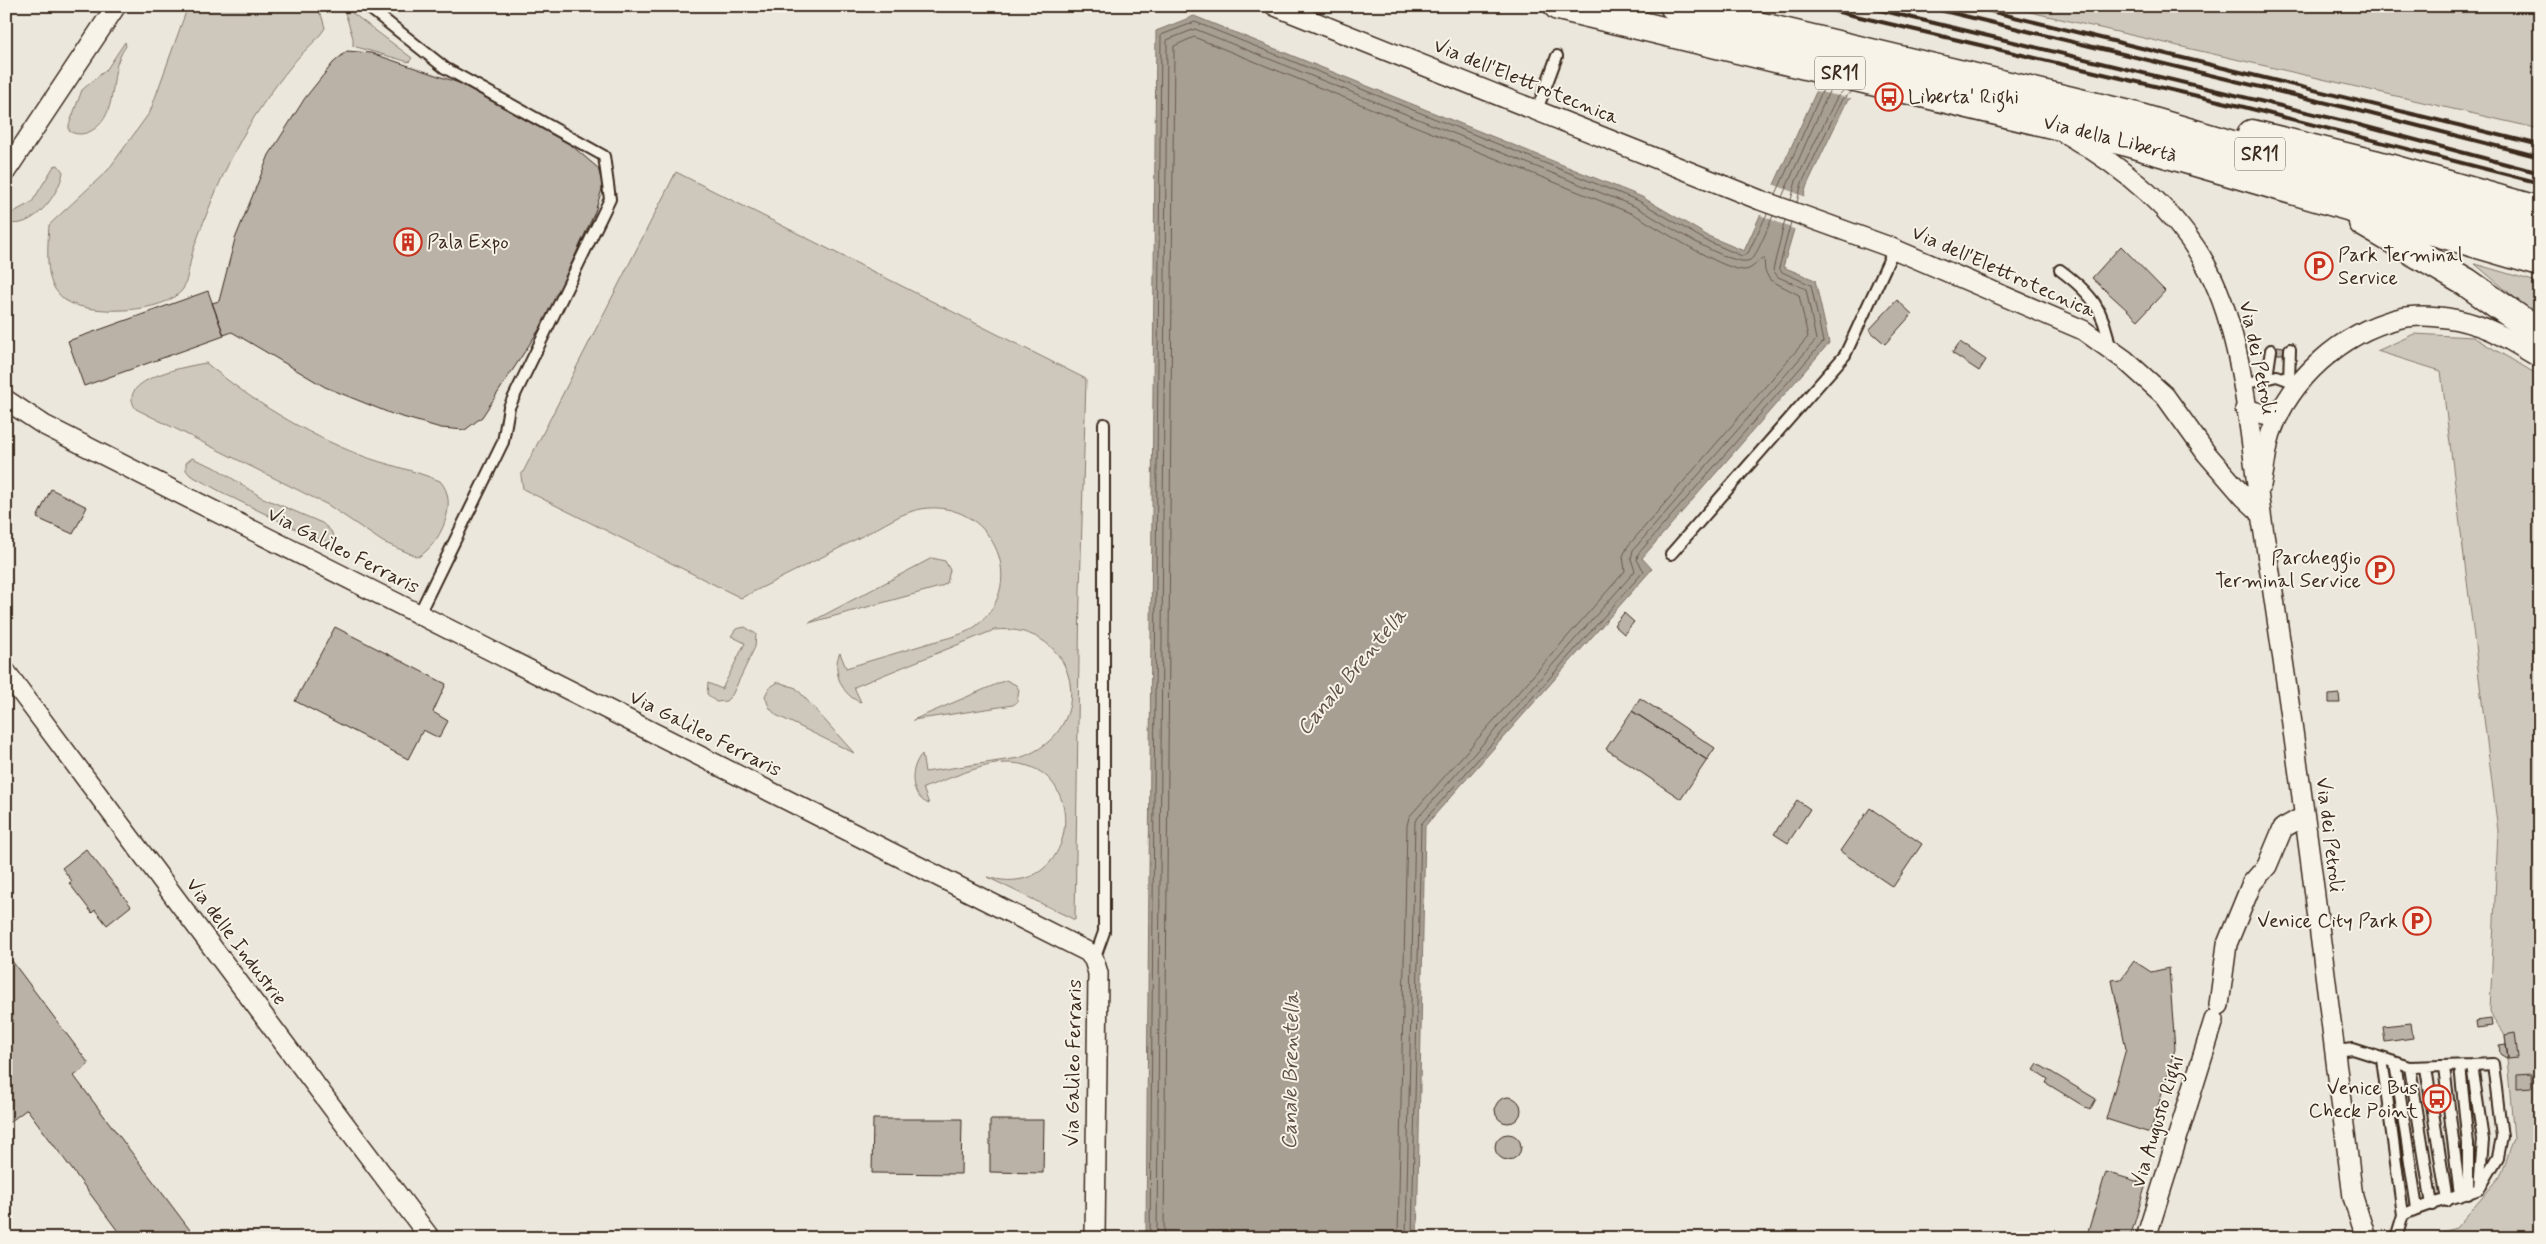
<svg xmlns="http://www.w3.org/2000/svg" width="2546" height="1244" font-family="Mynerve,sans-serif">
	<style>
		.green { fill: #cec8bc; stroke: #84796d }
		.water { fill: #a89f93; stroke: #7c7064 }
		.pier { fill: #ece7dc }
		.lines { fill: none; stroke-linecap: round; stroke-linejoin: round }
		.shore { stroke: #67594d; stroke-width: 1 }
		.building { fill: #bab2a7; stroke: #3b2a1e }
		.service-casing { stroke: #3b2a1e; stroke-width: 14 }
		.minor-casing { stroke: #3b2a1e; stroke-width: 22 }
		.trunk-casing { stroke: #3b2a1e; stroke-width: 31 }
		.service { stroke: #f7f3e8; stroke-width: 10 }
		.minor { stroke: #f7f3e8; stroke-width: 19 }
		.trunk { stroke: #f7f3e8; stroke-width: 28 }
		.rail { stroke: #3b2a1e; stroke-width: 4 }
		.labels { text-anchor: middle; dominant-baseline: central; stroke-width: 4; stroke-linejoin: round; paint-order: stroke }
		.shield { fill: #f7f3e8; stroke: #73665b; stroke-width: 1 }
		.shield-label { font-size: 19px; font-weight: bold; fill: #3b2a1e }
		.street-label { font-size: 20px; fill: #3b2a1e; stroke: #f7f3e8 }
		.poi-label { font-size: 20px; fill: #3b2a1e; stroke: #f7f3e8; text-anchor: start }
		.water-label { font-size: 21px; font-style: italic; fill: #615347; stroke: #f7f3e8 }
	</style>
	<rect width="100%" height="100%" fill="#ece7dc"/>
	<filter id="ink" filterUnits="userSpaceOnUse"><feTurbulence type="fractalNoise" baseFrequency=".02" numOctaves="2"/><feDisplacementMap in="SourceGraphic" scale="10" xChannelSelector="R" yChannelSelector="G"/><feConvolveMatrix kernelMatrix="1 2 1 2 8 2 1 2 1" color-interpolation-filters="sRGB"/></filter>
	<g filter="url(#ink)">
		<path class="green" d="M188,6h127l7,11 3,11c-9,14 -23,24 -33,37 -20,25 -40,53 -55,82 -17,32 -31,67 -43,101 -4,10 -6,33 -11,41 -17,25 -95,27 -118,11 -3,-2 -8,-8 -10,-11 -10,-13 -7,-47 -6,-64l59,-55 42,-58z
			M343,6l69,52 -3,4 -56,-16v-8z
			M2004,6h536v123z
			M125,42l1,4c-4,6 -7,12 -9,18 -6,23 -2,54 -26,67 -8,4 -15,4 -22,0v-6l13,-35 25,-21z
			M58,165l5,7c-3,21 -31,60 -56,50l1,-7 24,-13 22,-36z
			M676,172l410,207 -6,213 -5,328 -88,-43c92,27 107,-115 20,-114 -25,0 -60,17 -84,25l6,16c-20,-8 -20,-36 -7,-50l3,18 94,-14c83,-27 60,-137 -25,-128l-140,57 7,15c-19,-5 -30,-33 -21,-49l6,15c29,-9 58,-17 87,-26 14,-4 31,-7 43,-16 56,-44 13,-129 -55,-117 -19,3 -38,17 -55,25 -41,22 -83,43 -125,64l-218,-109 -2,-13z
			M2475,264l65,19v36z
			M2414,334l59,3 67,39v862h-108l-3,-2 27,-8 44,-51 14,-38 -9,-104 -12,-16 -3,-8 8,-180 -57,-460 -64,-20z
			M206,363c46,38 98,70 154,92 26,10 54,15 80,26 20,21 0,64 -22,76l-35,-15 -55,-37 -192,-96c-22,-30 52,-43 70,-46z
			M192,458l24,10 45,29 61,26 9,8 4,9 -10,1 -19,-7 -77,-38 -39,-21 -4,-5v-7z
			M932,558l13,3 5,9 -3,13 -7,4 -131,36z
			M745,627l11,7 -1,13 -23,48 -6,6 -10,1 -9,-8 1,-11 14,6 23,-46 -14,-7 5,-7z
			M1006,680l10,5 3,5 -2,12 -4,3 -100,15z
			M778,682l18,6 58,65 -78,-38 -7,-8 -4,-11 4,-8z"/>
		<path class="water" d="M1194,16l448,181 66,39 36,15 77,-170 95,-28 -69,48 -40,84 -24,82 32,13 14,63 -187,215 10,11 -227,257 -8,412h-271l10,-1207z"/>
		<path class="pier" d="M1771,6h163l-16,49 -64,44 -39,-8 4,-10 -41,-58z
			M1772,184l34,13 -10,33 -38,-16z"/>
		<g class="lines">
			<path class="shore" d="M1776,194l49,-109
				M1782,197l49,-110
				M1791,200l5,-19 41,-84 7,-7
				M1797,202l5,-19 40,-84 10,-7
				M1150,1238l11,-1203 34,-13 444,179 66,39 37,16 6,-3 19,-39
				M1157,1238l10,-1198 28,-11 441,178c18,10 98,63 114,53 8,-5 18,-34 23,-44
				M1164,1238l10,-1192 20,-9 439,177c21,11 92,58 112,56 9,-1 12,-10 19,-12l1,13 5,9 29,15 9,42 -180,209 -5,10 2,15 -216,246 -2,9 -9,412
				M1406,1238l9,-417 220,-250 -4,-12 2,-9 183,-210 -10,-51 -28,-12 -5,-7 12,-50
				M1412,1238l9,-414 223,-253 -7,-11 1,-6 185,-212 -12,-57 -29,-13 -3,-4 12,-46"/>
		</g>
		<path class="building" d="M347,51l24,2 88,30 112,62 27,23 5,18 -8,26 -49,107 -64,98 -17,13 -24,-2 -49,-14 -67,-27 -93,-55 -8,3 -12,-32 7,-2 16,-62 34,-84 36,-57 28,-35z
			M2121,246l44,45 -27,29 -46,-42z
			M208,291l16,45 -140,50 -16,-45z
			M1897,300l15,14 -27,30 -16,-14z
			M1960,342l26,18 -7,11 -27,-18z
			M2277,346l7,1 -1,7h-6z
			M51,489l36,18 -14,27 -36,-16z
			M1624,613l10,9 -10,12 -10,-9z
			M335,627l111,57 -13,28 15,9 -9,17 -16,-8 -15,29 -113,-58z
			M2339,694l1,9h-11v-8z
			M1640,698l75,50 -8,12 -75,-49z
			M1632,711l75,49 -26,39 -75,-50z
			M1797,800l13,9 -22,34 -14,-9z
			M1870,808l52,36 -29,43 -53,-36z
			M86,849l45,57 -24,19 -12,-15 -3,3 -23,-30 3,-2 -10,-13z
			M6,953l83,111 -15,12 122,162h-73l-96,-129 -21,16z
			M2134,961l17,11 18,-4 6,81 -25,84 -44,-14 20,-70 -14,-69 9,-1z
			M2491,1019l1,7 -15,2 -1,-7z
			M2411,1023l2,15 -28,4 -2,-16z
			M2515,1033l3,25 -10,1 -3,-24z
			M2506,1044l2,15 -8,-5 -1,-9z
			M2038,1064l58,35 -6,11 -44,-27 2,-4 -14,-9z
			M2531,1074l1,13 -15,1v-13z
			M1495 1110a13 13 0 1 1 26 0a13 13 0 1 1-26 0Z
			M873,1119h89l-1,55 -89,-1z
			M990,1120h54l-1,53 -53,-1z
			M1495 1147a13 13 0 1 1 26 0a13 13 0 1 1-26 0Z
			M2106,1172l40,12 -16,54h-44z"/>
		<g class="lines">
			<g class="service-casing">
				<path id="service" d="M367,6l78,62 159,88 6,43 -101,208 -6,35 -84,172
					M1537,110l20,-54
					M2060,270c31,23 44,39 50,78
					M2267,377l4,-27
					M2289,381l1,-32
					M2243,384l34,-8 22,8
					M1671,554l174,-199 49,-106
					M1094,960l10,-28v-508
					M2335,1051l18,-2 57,18 62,-2 11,75 -4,49c-25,10 -53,14 -76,26l-7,23
					M2382,1059l21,156
					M2395,1063l22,145
					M2472,1065l21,-1 9,73 -4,20 -17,29
					M2460,1066l8,78v50
					M2410,1067l22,138
					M2444,1067l16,129
					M2426,1068l21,133"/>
			</g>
			<g class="minor-casing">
				<path id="minor" d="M1275,6l485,194 127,46 196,84 42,30 40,36 41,57 38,44 16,15
					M2066,134c56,32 113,78 143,137 37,72 41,176 54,256 35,223 62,446 90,670l13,41
					M6,171l110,-165
					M6,400l38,25 1044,527 6,8 4,13 -3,265
					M2245,409l23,6h11
					M2261,485c4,-17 5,-36 10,-52 19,-54 71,-100 126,-114 23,-6 56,-2 79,6 23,7 43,21 64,33
					M6,672l424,566
					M2219,1005l8,-61 25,-61 15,-17 16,-38 20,-11
					M2146,1238l68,-218"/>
			</g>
			<g class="trunk-casing">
				<g id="trunk">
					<path id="s1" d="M1558,6l569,136 413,120"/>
					<path d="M1674,6l452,108 414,121"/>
					<path d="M2252,134l122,30 166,47"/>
					<path d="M2363,222l103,60 74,52"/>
				</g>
			</g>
			<use href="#service" class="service"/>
			<use href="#minor" class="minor"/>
			<use href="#trunk" class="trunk"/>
			<path class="rail" d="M1813,6l427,100 300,77
				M1863,6l485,116 192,51
				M1923,6l429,103 188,48
				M1969,6l571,139"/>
		</g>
	</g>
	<defs>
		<g id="bus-ring" transform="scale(1.4375)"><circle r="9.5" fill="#f7f3e8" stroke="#c8321e" stroke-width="1.5"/><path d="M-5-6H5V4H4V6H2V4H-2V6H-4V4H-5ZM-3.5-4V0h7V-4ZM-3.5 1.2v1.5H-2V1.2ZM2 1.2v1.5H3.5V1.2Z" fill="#c8321e"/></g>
		<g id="building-ring" transform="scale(1.4375)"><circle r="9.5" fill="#f7f3e8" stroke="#c8321e" stroke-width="1.5"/><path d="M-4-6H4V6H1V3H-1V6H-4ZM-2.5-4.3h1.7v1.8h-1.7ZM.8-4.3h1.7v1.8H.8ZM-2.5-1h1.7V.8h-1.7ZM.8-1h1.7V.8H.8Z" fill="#c8321e"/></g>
		<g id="parking-ring" transform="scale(1.4375)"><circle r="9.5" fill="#f7f3e8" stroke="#c8321e" stroke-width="1.5"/><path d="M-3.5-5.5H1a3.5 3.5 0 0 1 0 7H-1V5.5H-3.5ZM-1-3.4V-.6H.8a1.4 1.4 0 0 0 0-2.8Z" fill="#c8321e"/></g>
	</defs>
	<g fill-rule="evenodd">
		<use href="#bus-ring" x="1889" y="97"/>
		<use href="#building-ring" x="408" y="242"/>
		<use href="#parking-ring" x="2319" y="266"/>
		<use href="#parking-ring" x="2380" y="570"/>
		<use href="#parking-ring" x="2417" y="921"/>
		<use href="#bus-ring" x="2437" y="1099"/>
	</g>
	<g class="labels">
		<g class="shield">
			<rect x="1815" y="56.5" width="50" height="33" rx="4"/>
			<rect x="2235" y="137.5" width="50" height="33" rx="4"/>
		</g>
		<g class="shield-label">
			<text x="1840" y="73">SR11</text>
			<text x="2260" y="154">SR11</text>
		</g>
		<g class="street-label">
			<text transform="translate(1526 82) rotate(22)">Via dell'Elettrotecnica</text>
			<text stroke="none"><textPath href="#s1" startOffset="568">Via della Libertà</textPath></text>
			<text transform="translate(2003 272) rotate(24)">Via dell'Elettrotecnica</text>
			<text transform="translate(2257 358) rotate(78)">Via dei Petroli</text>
			<text transform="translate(343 551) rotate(27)">Via Galileo Ferraris</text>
			<text transform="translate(705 734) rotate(27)">Via Galileo Ferraris</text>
			<text transform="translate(2329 835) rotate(83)">Via dei Petroli</text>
			<text transform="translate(236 942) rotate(53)">Via delle Industrie</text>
			<text transform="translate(1074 1063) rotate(-89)">Via Galileo Ferraris</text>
			<text transform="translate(2158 1122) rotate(-73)">Via Augusto Righi</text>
		</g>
		<g class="poi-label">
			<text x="1908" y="97">Liberta' Righi</text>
			<text x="427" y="242">Pala Expo</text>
			<text x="2338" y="255">Park Terminal<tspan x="2338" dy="23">Service</tspan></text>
			<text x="2361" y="558" text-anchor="end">Parcheggio<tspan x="2361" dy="23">Terminal Service</tspan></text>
			<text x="2398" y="921" text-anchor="end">Venice City Park</text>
			<text x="2418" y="1088" text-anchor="end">Venice Bus<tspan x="2418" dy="23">Check Point</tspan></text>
		</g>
		<g class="water-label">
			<text transform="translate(1352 672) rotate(-50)">Canale Brentella</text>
			<text transform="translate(1291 1071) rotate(-89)">Canale Brentella</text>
		</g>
	</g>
	<rect width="2546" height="1244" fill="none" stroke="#f7f3e8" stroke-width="25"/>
	<rect x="12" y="12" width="2521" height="1219" fill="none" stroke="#3b2a1e" stroke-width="2" filter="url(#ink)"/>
</svg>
